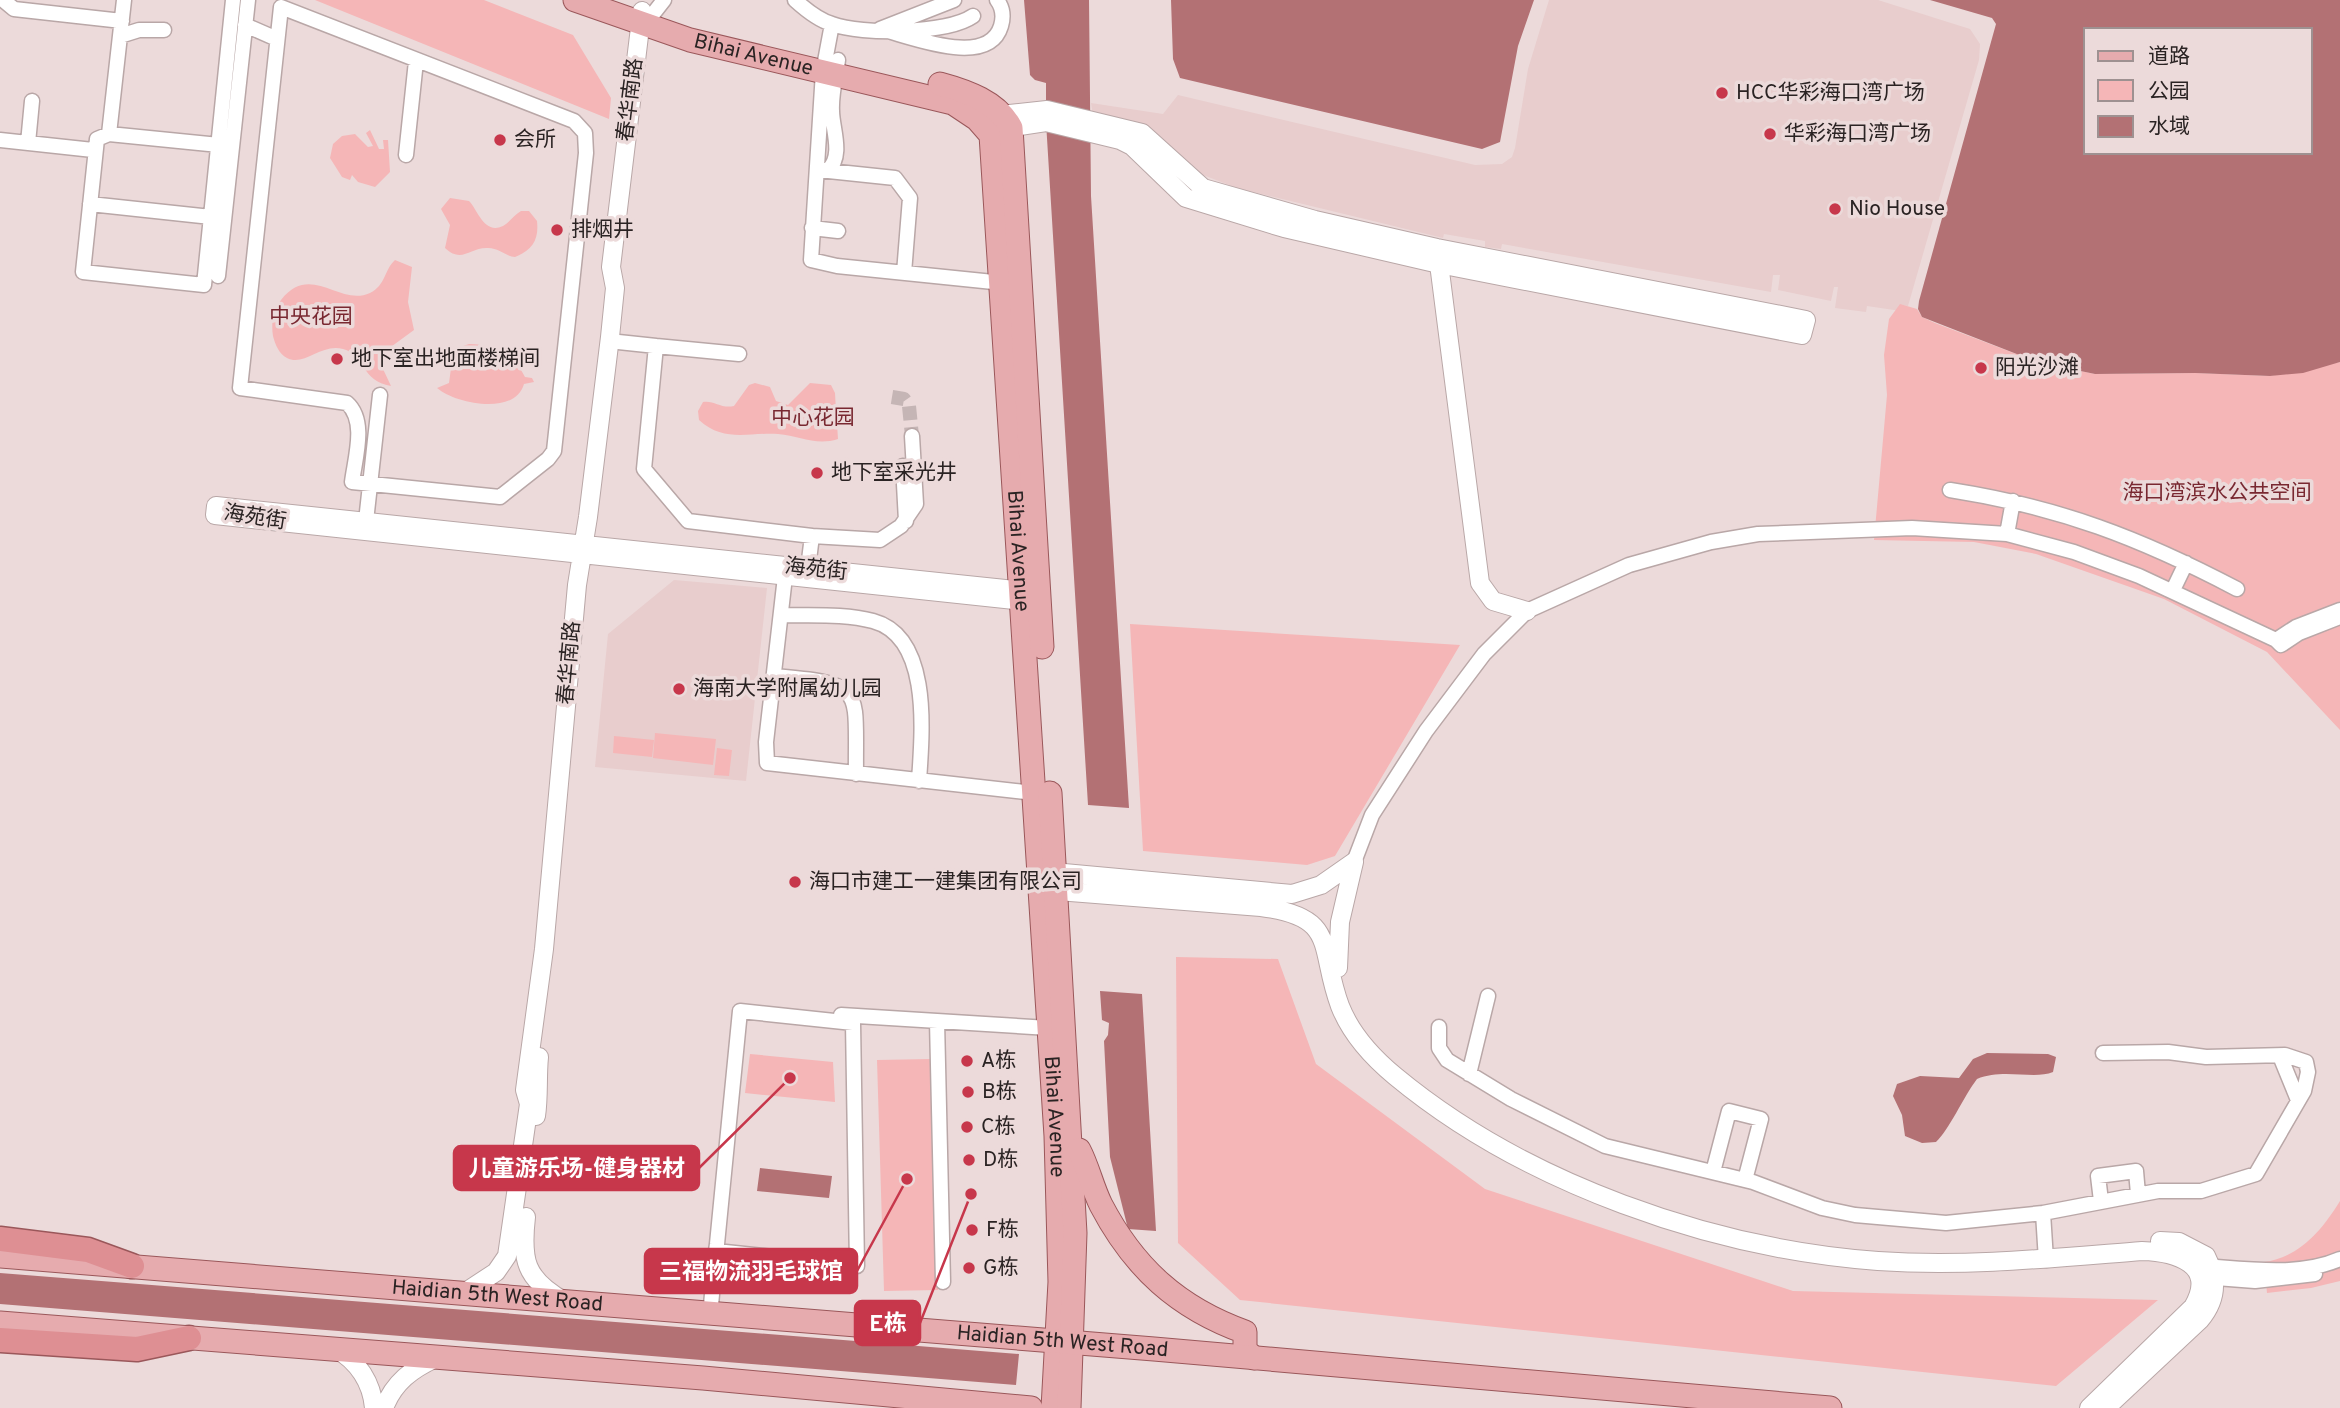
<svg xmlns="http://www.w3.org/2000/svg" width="2340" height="1408" font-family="Overpass,'Noto Sans SC',sans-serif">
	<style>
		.built { fill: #e8cdcd }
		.green { fill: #f5b6b7 }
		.water { fill: #b37174; fill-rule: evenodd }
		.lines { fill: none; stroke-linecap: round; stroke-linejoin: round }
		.minor-tunnel { stroke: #c5b5b5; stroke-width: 14; stroke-dasharray: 14 7; stroke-linecap: butt }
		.minor-casing { stroke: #b9a7a7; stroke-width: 17 }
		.tertiary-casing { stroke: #b9a7a7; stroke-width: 20 }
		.primary-casing { stroke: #9a575a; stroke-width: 25 }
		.trunk-casing { stroke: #9a575a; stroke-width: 27 }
		.minor { stroke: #fff; stroke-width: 14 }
		.tertiary { stroke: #fff; stroke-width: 18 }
		.primary { stroke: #e6abae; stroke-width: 23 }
		.trunk { stroke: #de8f93; stroke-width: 24 }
		.poi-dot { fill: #c7374b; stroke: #ecdada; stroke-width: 2.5 }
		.labels { text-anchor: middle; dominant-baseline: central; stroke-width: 7; stroke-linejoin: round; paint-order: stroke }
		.street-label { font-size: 21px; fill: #2a2323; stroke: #ecdada }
		.poi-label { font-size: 21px; fill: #2a2323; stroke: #ecdada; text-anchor: start }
		.park-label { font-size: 21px; fill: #792831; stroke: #ecdada }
		.leader { fill: none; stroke: #c7374b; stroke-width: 2.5 }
		.callout-dot { fill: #c7374b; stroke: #ecdada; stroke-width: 2.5 }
		.callout { fill: #c7374b; stroke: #c7374b; stroke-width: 2.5 }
		.callout-label { font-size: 23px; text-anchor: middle; font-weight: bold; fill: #fff }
	</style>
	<rect width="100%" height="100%" fill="#ecdada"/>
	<path class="built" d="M1549,0h329l92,29 10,15 -1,16 -71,246 -7,-1 -2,5h-5l-27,-4 -1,6 -31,-4 3,-21h-4l-3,14 -53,-11 2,-15h-7l-2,17 -269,-48 -1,5 -16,-2v-6l-41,-7 -1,4 -206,-50 -141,-54 -5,-31 72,11 15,-19 297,70 27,-1 10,-7 3,-9 13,-79z
		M674,580l93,8 -21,193 -151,-14 13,-133z"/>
	<path class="green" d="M315,0h169l89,35 38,63 -2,21z
		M370,130l9,19h5l-1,-9h5l2,32 -15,15 -17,-5 -6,-7 -2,5 -8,-3 -12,-19 3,-14 9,-8 13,-2 13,13 5,-1 -7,-13z
		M450,198l19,3c9,9 15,34 34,25 7,-4 11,-11 18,-15h8l8,10c2,18 -4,29 -22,36 -10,-1 -16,-9 -27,-9 -18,-1 -26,16 -43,0l5,-23 -9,-16z
		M395,260l17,7 -4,35 6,28 -26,19 -5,20 8,17c-30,-5 -26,-31 -48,-37 -22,-6 -39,18 -56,9 -8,-4 -12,-14 -14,-22 -2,-12 0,-26 8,-36 30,-38 58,7 89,-7 16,-8 14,-23 25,-33z
		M1900,304l17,5 5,8 13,6 102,39 58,12 101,-1 74,3 70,-14v368l-73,-78 -103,-53 -128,-45 -62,-12 -100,-2 13,-145 -3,-40 5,-36z
		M469,344c24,0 45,11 56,33l7,1 2,4 -10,2c-9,32 -68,20 -87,4l12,-5 3,-22 -13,-7z
		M755,383l15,4 6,14 12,4 22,-22 21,2 4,8 1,18 5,5 -4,8 1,15c-22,7 -38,-3 -60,-5 -29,-2 -54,9 -79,-14l-1,-9 5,-9c11,-2 18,7 31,4l15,-21z
		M1130,624l330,21 -125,211 -28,9 -164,-14z
		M655,733l61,6 -3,26 -60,-7z
		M614,736l40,4 -2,17 -39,-4z
		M717,748l15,2 -3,26 -15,-1z
		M1176,957l102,2 38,105 169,125 308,102 365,9 -102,86 -816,-86 -62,-57z
		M750,1054l83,8 2,40 -90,-9z
		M930,1059l8,231 -54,1 -7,-231z
		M2340,1201v80l-29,7 -44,5 -3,-31c36,-5 58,-32 76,-61z"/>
	<path class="water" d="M1024,0h65l2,196 38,612 -41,-3 -42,-683v-39l-11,-3 -5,-5z
		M1171,0h363l-16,46 -18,96 -18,7 -302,-71 -7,-19z
		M1930,0h410v362l-37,11 -33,3 -75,-3 -100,1 -58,-12 -115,-45 -4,-8 1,-8 77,-277 -4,-6zM2086,30h224v122h-224z
		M1100,991l42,3 14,237 -28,-2 -18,-72 -6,-116 4,-6 1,-12 -7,-3z
		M1987,1053l61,1 8,3 -3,15c-19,8 -50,-4 -76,7 -13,17 -28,51 -41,63l-14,1 -17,-7 -3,-21 -9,-19 4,-12 23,-8 39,2 14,-19z
		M760,1168l72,8 -3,22 -72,-7z
		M0,1273l1019,81 -3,31 -1016,-81z"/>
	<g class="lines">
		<path class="minor-tunnel" d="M892,397l12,2 5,7 3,30"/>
		<g class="minor-casing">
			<path id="minor" d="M3,0l11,9 108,12
				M795,0c11,10 23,20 37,24 30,11 115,10 141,-8
				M954,0l-74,29c30,7 108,40 121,-3 3,-10 2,-18 -4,-26
				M281,7l293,114 11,12 1,20 -32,298 -6,8 -48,38 -148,-15c3,-24 15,-61 -5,-79l-107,-15z
				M653,14l11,-14
				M832,24l-9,48 -12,188 26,6 166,17
				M245,25l32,14
				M120,36l19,-6h25
				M109,134l15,-134
				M0,140l93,10
				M28,143l4,-42
				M219,145l-110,-11 -12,5 -14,133 121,13c10,-95 20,-190 29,-285
				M406,155l10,-94
				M819,170l76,8 15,20 -6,75
				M820,170h8c16,-14 4,-42 4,-59 -1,-17 4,-35 6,-51
				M90,204l121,13
				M812,228l26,3
				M218,276l30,-276
				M609,341l47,5
				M739,354l-83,-8 -12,123 44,52 124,15 68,4 21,-14 15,-22 -4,-68
				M903,466l3,55
				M1950,490c109,17 190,48 287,99
				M365,530l15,-135
				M2007,534l6,-33
				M786,568l-20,174 1,21 267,30
				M807,576l5,-40
				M2173,590l13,-27
				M2340,610l-44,17 -20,13 5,5 18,-12 41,-16
				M781,615c29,1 63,-2 92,6 59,16 49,113 46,160
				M774,676c93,8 81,11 82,98
				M1354,862l18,-47 54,-84 58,-77 43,-43 102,-46 82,-23 47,-8 154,-6 95,6 67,18 65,24 137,64
				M841,1015l208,13
				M937,1021l6,261
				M1439,1027v21l8,12 64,39 94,47 148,36 69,26 33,7 91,8 97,-10 115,-22h43l55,-17 48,-83 4,-19 -2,-10 -21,-7 -79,2 -38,-5 -65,1
				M2280,1056l18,44
				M1469,1074l19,-78
				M1713,1172l16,-61 32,8 -16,61
				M2101,1201l-3,-25 38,-5 2,23
				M2043,1213l3,47
				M2203,1266c44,3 96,11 137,-7
				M2203,1277l52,4 60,-7
				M710,1314l1,-9 5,-54 1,-7 23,-233 113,12 4,243 -141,-15"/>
		</g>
		<g class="tertiary-casing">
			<path id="tertiary" d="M991,116l56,-6 95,23 61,55 112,32 122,28 369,72 -4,15 -363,-71 -155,-36 -98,-30 -54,-52 -12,-6 -74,-18 -46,7
				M1438,256l42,327 13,18 34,10
				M1032,602l-817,-87 1,-9 817,86
				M1042,871l250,23 29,-9 33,-23
				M1045,890l216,17c78,10 57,40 79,99 11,28 32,51 55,70 129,107 317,173 483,185 89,6 175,-3 264,-10 33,1 76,13 51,56l-104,101
				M1338,968l2,-46 14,-60
				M536,1116c3,-20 1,-39 3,-59
				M526,1217c-5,43 -1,62 38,84
				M464,1293l32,-21 11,-16 22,-152 -4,-14 19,-141 33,-364 11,-68 22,-180 5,-49 -4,-21 31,-256
				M336,1349c22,12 36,34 38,59
				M2108,1406l92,-86c17,-20 18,-41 6,-64l-27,-14 -19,-1
				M384,1408c10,-26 28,-39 52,-50"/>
		</g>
		<g class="primary-casing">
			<g id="primary">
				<path id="s1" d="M575,0l115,40 263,63 24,16 14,16 65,1001 4,146 -7,126"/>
				<path d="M940,84c26,7 58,18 71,44l31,519"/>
				<path d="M1050,793l25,440 -6,175"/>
				<path d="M1079,1150c9,17 13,37 22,55 33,63 77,103 144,127v18l9,8"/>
				<path id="s2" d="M0,1256l1154,93 676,59"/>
				<path d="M0,1323l703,55 328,30"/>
			</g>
		</g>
		<g class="trunk-casing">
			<path id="trunk" d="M0,1239l88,11 44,16
				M0,1340l137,9 52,-11"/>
		</g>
		<use href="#minor" class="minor"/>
		<use href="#tertiary" class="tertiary"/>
		<use href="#primary" class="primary"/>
		<use href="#trunk" class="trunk"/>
	</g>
	<g class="poi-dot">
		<circle cx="1722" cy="93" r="7"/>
		<circle cx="1770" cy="134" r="7"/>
		<circle cx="500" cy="140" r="7"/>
		<circle cx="1835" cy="209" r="7"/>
		<circle cx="557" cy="230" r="7"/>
		<circle cx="337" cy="359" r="7"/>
		<circle cx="1981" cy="368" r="7"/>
		<circle cx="817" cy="473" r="7"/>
		<circle cx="679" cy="689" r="7"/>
		<circle cx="795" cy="882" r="7"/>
		<circle cx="967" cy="1061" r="7"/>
		<circle cx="968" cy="1092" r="7"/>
		<circle cx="967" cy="1127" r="7"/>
		<circle cx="969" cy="1160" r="7"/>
		<circle cx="972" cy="1230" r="7"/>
		<circle cx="969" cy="1268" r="7"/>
	</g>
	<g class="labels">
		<g class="street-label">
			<text stroke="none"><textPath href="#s1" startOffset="187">Bihai Avenue</textPath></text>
			<text transform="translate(631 100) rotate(-83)">春华南路</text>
			<text transform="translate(255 518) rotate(9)">海苑街</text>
			<text stroke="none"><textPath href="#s1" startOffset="859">Bihai Avenue</textPath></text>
			<text transform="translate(816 570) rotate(6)">海苑街</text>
			<text transform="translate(570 663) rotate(-85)">春华南路</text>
			<text stroke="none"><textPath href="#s1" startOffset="1426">Bihai Avenue</textPath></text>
			<text stroke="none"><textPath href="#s2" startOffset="499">Haidian 5th West Road</textPath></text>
			<text stroke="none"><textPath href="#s2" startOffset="1066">Haidian 5th West Road</textPath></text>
		</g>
		<g class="poi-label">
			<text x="1736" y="93">HCC华彩·海口湾广场</text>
			<text x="1784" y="134">华彩·海口湾广场</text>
			<text x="514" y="140">会所</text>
			<text x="1849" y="209">Nio House</text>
			<text x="571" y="230">排烟井</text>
			<text x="351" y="359">地下室出地面楼梯间</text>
			<text x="1995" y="368">阳光沙滩</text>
			<text x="831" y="473">地下室采光井</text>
			<text x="693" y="689">海南大学附属幼儿园</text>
			<text x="809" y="882">海口市建工一建集团有限公司</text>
			<text x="981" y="1061">A栋</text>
			<text x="982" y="1092">B栋</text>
			<text x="981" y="1127">C栋</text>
			<text x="983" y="1160">D栋</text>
			<text x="986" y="1230">F栋</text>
			<text x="983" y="1268">G栋</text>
		</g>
		<g class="park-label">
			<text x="311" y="317">中央花园</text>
			<text x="813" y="418">中心花园</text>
			<text x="2217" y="493">海口湾滨水公共空间</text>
		</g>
	</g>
	<path class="leader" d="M790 1078L699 1168M907 1179L857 1271M971 1194L920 1323"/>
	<g class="callout-dot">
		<circle cx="790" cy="1078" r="7"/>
		<circle cx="907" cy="1179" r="7"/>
		<circle cx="971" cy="1194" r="7"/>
	</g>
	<g class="callout">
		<rect x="454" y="1146" width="245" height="44" rx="7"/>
		<rect x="645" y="1249" width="212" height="44" rx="7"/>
		<rect x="855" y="1301" width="65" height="44" rx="7"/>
	</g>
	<g class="callout-label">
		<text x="577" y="1176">儿童游乐场-健身器材</text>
		<text x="751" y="1279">三福物流羽毛球馆</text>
		<text x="888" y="1331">E栋</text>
	</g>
	<rect x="2084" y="28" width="228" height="126" fill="#ecdada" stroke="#9e9191" stroke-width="2"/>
	<rect x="2098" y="51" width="35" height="10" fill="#e6abae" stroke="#9e9191" stroke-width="2"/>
	<text x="2148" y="63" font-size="21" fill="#2a2323">道路</text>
	<rect x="2098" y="80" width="35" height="21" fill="#f5b6b7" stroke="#9e9191" stroke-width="2"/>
	<text x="2148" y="98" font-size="21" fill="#2a2323">公园</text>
	<rect x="2098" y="116" width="35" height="21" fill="#b37174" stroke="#9e9191" stroke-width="2"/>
	<text x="2148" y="133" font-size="21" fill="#2a2323">水域</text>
</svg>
